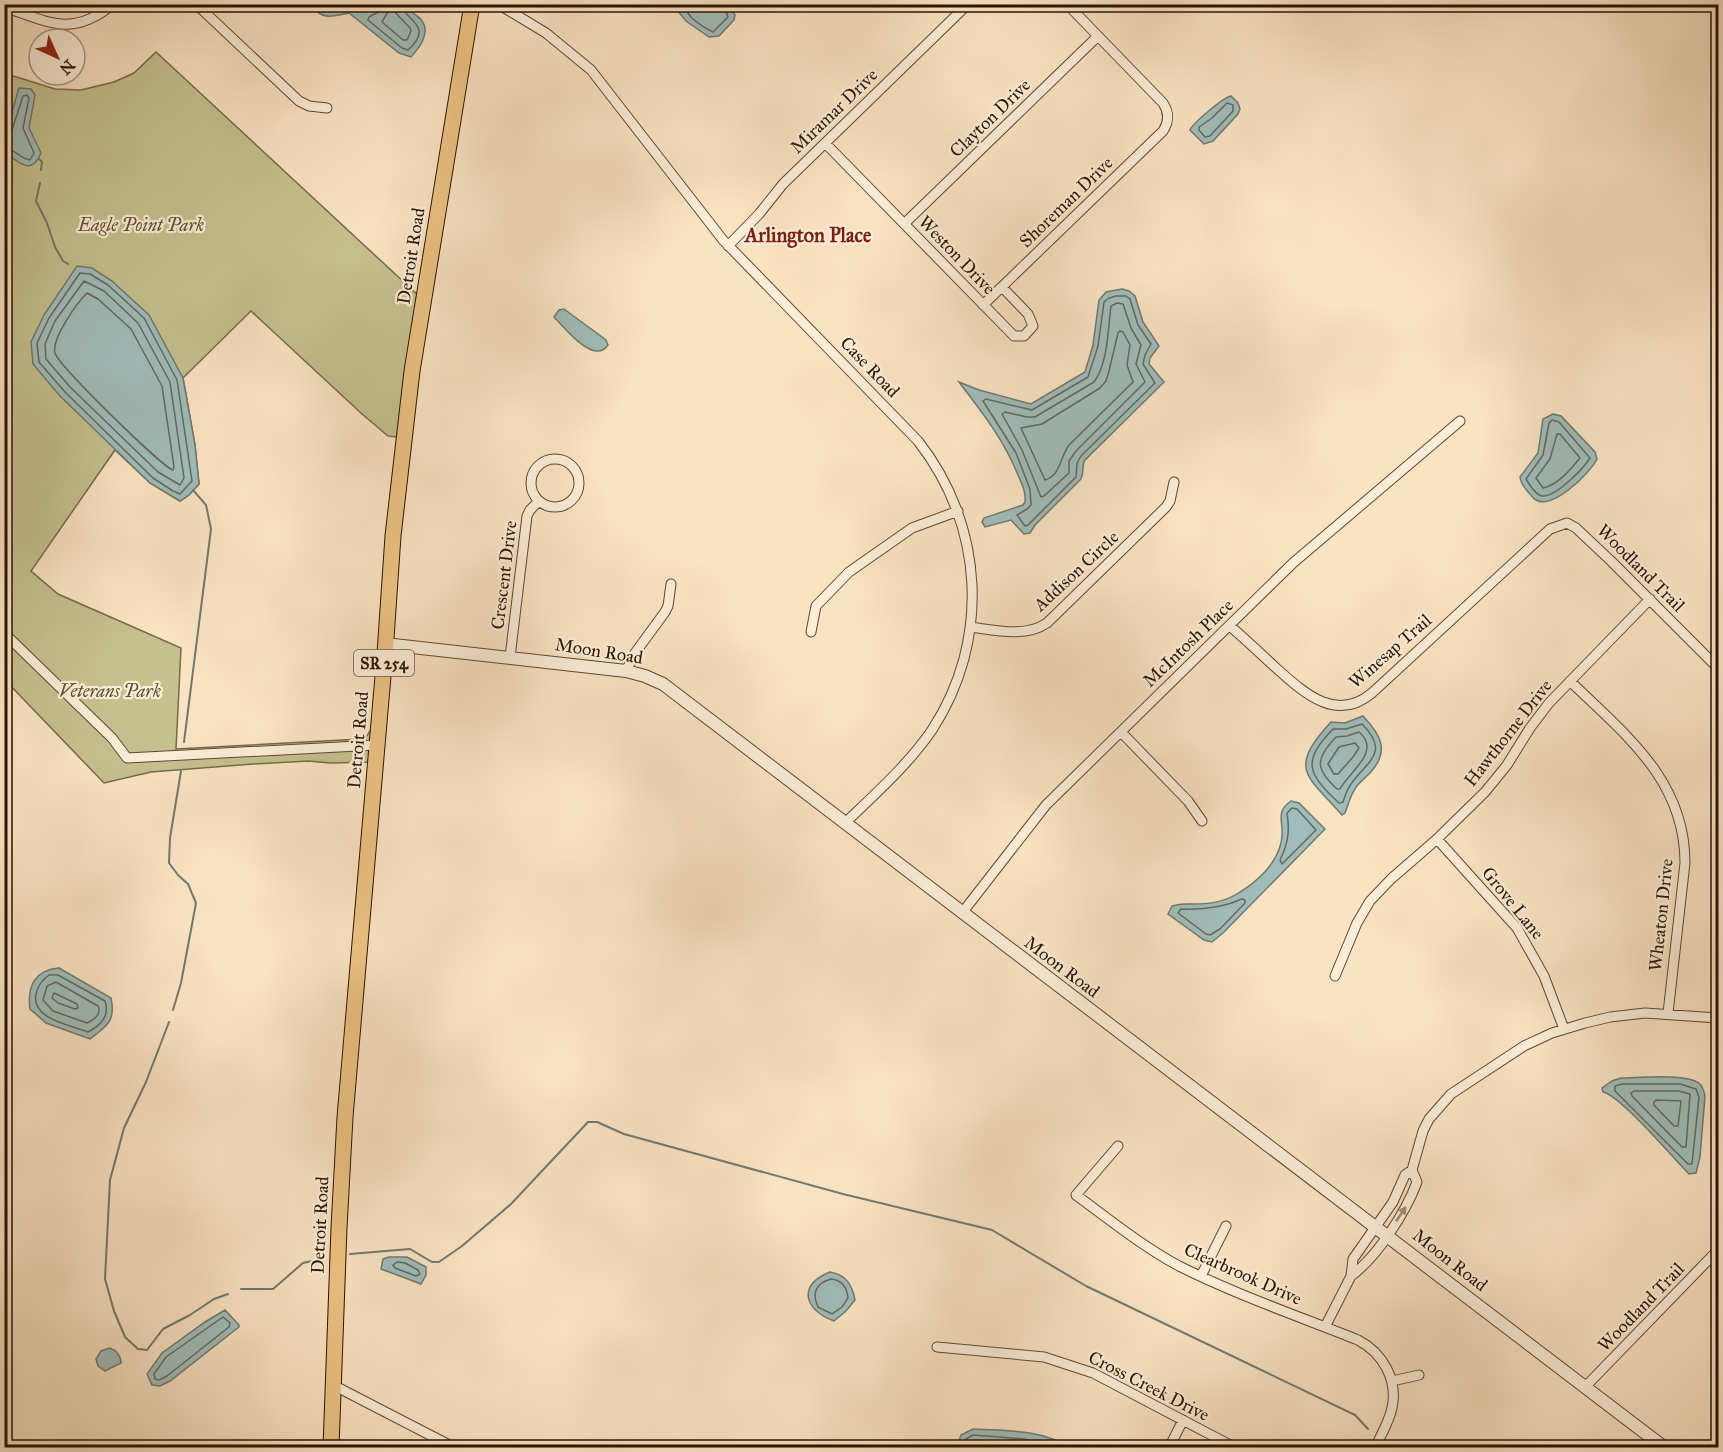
<svg xmlns="http://www.w3.org/2000/svg" width="1723" height="1452" font-family="'IM FELL Great Primer',serif">
	<style>
		.green { fill: #c5c18f; stroke: #776a48; stroke-width: 1.5 }
		.water { fill: #a0bdbb; stroke: #707970; stroke-width: 1.5 }
		.lines { fill: none; stroke-linecap: round; stroke-linejoin: round }
		.shore { stroke: #64685e; stroke-width: 1.5 }
		.stream { stroke: #707970; stroke-width: 2 }
		.minor-casing { stroke: #5d4731; stroke-width: 11 }
		.tertiary-casing { stroke: #5d4731; stroke-width: 14 }
		.primary-casing { stroke: #291300; stroke-width: 17 }
		.minor { stroke: #fcedd8; stroke-width: 9 }
		.tertiary { stroke: #fcedd8; stroke-width: 12 }
		.primary { stroke: #edc282; stroke-width: 15 }
		.oneway { fill: #9d8b77 }
		.labels { text-anchor: middle; dominant-baseline: central; stroke-width: 4.5; stroke-linejoin: round; paint-order: stroke }
		.shield { fill: #fcedd8; stroke: #685441; stroke-width: 1.5 }
		.shield-label { font-size: 16px; font-weight: bold; fill: #291300 }
		.street-label { font-size: 18px; fill: #291300; stroke: #fcedd8 }
		.park-label { font-size: 18px; font-style: italic; fill: #605032; stroke: #fcedd8 }
		.neighbourhood-label { font-size: 20px; font-weight: bold; fill: #7a1f14; stroke: #fcedd8 }
	</style>
	<rect width="100%" height="100%" fill="#fae3c3"/>
	<filter id="stains"><feTurbulence type="fractalNoise" baseFrequency=".00333" numOctaves="4"/><feColorMatrix values="0 0 0 0 .2 0 0 0 0 .09 0 0 0 0 .02 0 0 0 .5 -.17"/></filter>
	<radialGradient id="worn" r=".72"><stop offset=".6" stop-color="#630" stop-opacity="0"/><stop offset="1" stop-color="#630" stop-opacity=".3"/></radialGradient>
	<path class="green" d="M156,52l265,246 -24,139 -9,-1 -26,-22 -111,-103 -68,67 12,67 4,39 -10,11 -9,6 -30,-18 -35,-33 -84,121 27,23 123,54 -5,101 185,-10 6,-3 6,-10 -2,36 -41,1 -21,-2 -56,3 -102,8 -47,11 -99,-103 -1,-607 51,16 26,1 33,-8 20,-9z"/>
	<path class="water" d="M313,5h49l8,5c19,-10 31,-7 47,6 5,3 9,10 8,16 -1,10 -8,18 -14,25l-12,-4 -50,-40c-14,3 -30,8 -36,-8z
		M680,5h47l8,10 -1,5 -15,16 -10,1 -23,-16 -9,-11z
		M19,88l12,1 4,6 -6,33 12,25c-9,23 -22,10 -36,-1v-16z
		M1231,96l7,7 2,6 -2,5 -25,27 -9,3 -14,-14c3,-7 34,-33 41,-34z
		M77,266l15,2 20,13 37,34 34,63 12,67 4,39 -10,11 -9,6 -30,-18 -90,-87 -27,-32 -2,-22 13,-27z
		M1122,289l7,2 6,5 8,26 16,24 -9,12 -1,6 15,18 -79,78c-4,7 0,14 -5,20l-45,45 -5,8 -6,1 -13,-14 -26,7 -3,-5 2,-4 39,-13 2,-3c1,-10 -3,-18 -7,-27 -14,-35 -36,-63 -59,-93l20,8 52,14 54,-32 8,-27 6,-45 7,-8z
		M564,309l42,31 2,5c-14,21 -44,-18 -54,-28l5,-7z
		M1553,414l8,2 34,36 2,7c-7,14 -44,51 -61,41 -3,-1 -4,-4 -7,-7 -4,-5 -8,-8 -9,-16l18,-24 5,-34z
		M1363,716c18,19 27,35 7,57 -5,5 -10,9 -14,14 -5,7 -8,18 -11,26l-3,2c-35,-40 -55,-45 -11,-93l14,1z
		M1291,801l8,2 26,26 -102,104 -11,9 -8,-2 -36,-26 4,-8c9,-3 15,-2 23,-2 16,0 32,-3 45,-12 18,-11 36,-28 41,-49 5,-19 -8,-30 10,-42z
		M59,968l52,30c5,23 -4,28 -21,41l-44,-16 -16,-14c-3,-23 5,-39 29,-41z
		M1621,1078c18,0 64,-5 78,5 4,3 5,9 6,13l-5,61 -4,16 -7,1c-16,-16 -68,-78 -86,-82l-1,-4 10,-7z
		M389,1257h18l19,10v8l-5,9 -40,-15 2,-10z
		M830,1272c16,3 22,12 25,28l-9,11 -12,10c-30,-11 -37,-36 -4,-49z
		M225,1310l14,15v2l-69,54 -10,5 -8,-1 -5,-11 15,-21 43,-31z
		M110,1348c6,2 11,8 11,15l-16,8 -7,-5 -2,-7 5,-8z
		M973,1429c31,2 69,0 95,18h-111l4,-12z"/>
	<g class="lines">
		<path class="shore" d="M382,4l-2,7 -11,6 -1,3 34,28 6,2c28,-25 -5,-30 -7,-46
			M685,4c0,13 18,23 28,28l15,-15 -5,-13
			M392,9l18,19 1,3 -4,9h-4l-21,-18 7,-12z
			M1227,103l6,2v6l-23,25 -5,1 -6,-7v-3l13,-9z
			M4,133l8,-3 11,-34 4,-1 2,3 -6,30 11,25 -4,7c-10,-1 -15,-11 -26,-12
			M80,273l10,1 18,11 36,33 33,62 15,101 -12,13 -7,-3 -20,-13 -88,-86 -26,-30 -2,-19 12,-25z
			M84,281l20,10 34,32 32,59 14,96 -4,7 -22,-13 -88,-85 -24,-28 -1,-15 10,-23z
			M87,293l11,6 33,30 31,57 12,81 -1,3c-11,-3 -115,-105 -118,-117 -4,-14 22,-50 32,-60z
			M1116,296h10l4,3 8,26 13,19 -6,11 -2,9 12,19 -74,73 -4,7 -1,14 -48,48 -3,1 -8,-11 10,-6 4,-4 -1,-16 -14,-36 -33,-52 3,-2 46,11 56,-33 10,-31 6,-44 5,-4z
			M1117,303l6,1 8,24 10,17 -5,19 9,18 -69,69 -7,10v12l-25,23 -3,1 -19,-47 -20,-36 3,-2 22,5h8l59,-35c14,-18 14,-54 17,-76z
			M1120,331l3,1 7,13 -3,20 6,17 -64,63c-9,12 -8,30 -24,35l-24,-52 21,-4 58,-36 6,-7 3,-10 9,-38z
			M1552,420l7,2 31,36c-7,11 -34,39 -48,38 -6,-1 -13,-12 -16,-17l17,-24 6,-32z
			M1557,434h3l20,24c-9,11 -22,27 -37,30l-7,-10 14,-19z
			M1362,724c29,29 5,37 -11,60 -4,5 -6,12 -8,18l-4,1c-31,-29 -38,-41 -6,-74h13z
			M1359,732c23,19 -10,40 -19,57h-3c-22,-20 -22,-30 -1,-52l11,-1z
			M1355,743l4,5 -6,9 -15,17h-4l-6,-10 11,-17z
			M1292,808l5,1 19,21 -34,34 -2,-4c8,-16 10,-29 7,-47z
			M1242,899l3,1v3l-25,26 -10,6 -4,-1 -28,-21 3,-4c22,1 41,-1 61,-10z
			M49,975h9l47,26c5,15 -4,24 -17,31 -18,-7 -57,-13 -52,-38 2,-9 6,-14 13,-19z
			M56,982l42,24c4,8 -4,14 -11,17l-34,-12 -10,-11 4,-14z
			M54,993l23,11 1,4 -3,1 -17,-6 -6,-5z
			M1622,1084h58l16,5 3,8 -7,67h-4l-73,-73v-5z
			M1634,1091h45l11,3 -4,53h-4l-50,-51 -1,-3z
			M1656,1100l25,1 -3,25h-4l-20,-21v-3z
			M397,1262l8,1 13,7 2,4 -4,2 -21,-8 -2,-3z
			M831,1279c10,1 16,8 17,19l-6,9 -10,7 -14,-7c-7,-15 -1,-24 13,-28z
			M223,1317l7,6 -1,4 -62,49 -8,4 -4,-1 -1,-5 12,-17z
			M963,1448l3,-9 7,-4 51,4 32,9
			M971,1448l3,-5 55,5"/>
		<path class="stream" d="M4,129l2,3
			M39,159l3,3 -1,8
			M40,183l-4,18 11,22 8,24 8,14 5,3
			M184,742l27,-213 -5,-24 -13,-15
			M173,1010l8,-27 15,-80 -8,-19 -10,-9 -9,-12 1,-25 11,-67
			M169,1022l-23,60 -22,46 -14,52 -5,99 9,32 11,26 13,12 9,1 16,-21 27,-14 24,-16 14,-5
			M350,1254l60,-5 22,13h7l23,-16 49,-42 77,-82h9l27,12 219,60 149,36 94,56 269,129 13,14
			M241,1289h32l30,-26 22,-5"/>
		<g class="minor-casing">
			<path id="minor" d="M196,4l103,97 10,5 18,2
				M498,4l48,29 45,37 132,170 195,201c66,84 73,199 14,289 -24,35 -57,64 -87,93
				M4,7c45,15 68,31 109,-3
				M825,143l189,193h10l9,-10 -5,-12 -26,-27
				M904,224l194,-188
				M728,246l31,-32 24,-30 185,-180
				M983,305l180,-174c6,-9 6,-19 0,-28l-96,-99
				M531 483a24 24 0 1 1 48 0a24 24 0 1 1-48 0Z
				M1230,626c15,13 30,27 45,41 27,24 60,57 97,26l178,-164 17,-6 9,5 35,33 107,107
				M970,627c24,3 55,11 77,-4l119,-116 4,-6 4,-19
				M811,632l5,-26 33,-34 63,-44 46,-17
				M4,633l108,105 15,20 250,-13
				M510,657l17,-141 3,-6 9,-9
				M626,671l9,-18 30,-41 3,-6 3,-22
				M1570,681c54,53 115,98 115,182l-17,150
				M1121,732l67,69 14,20
				M1437,839l80,89 27,48 20,53
				M962,913l84,-108 247,-242 167,-142
				M1335,976l22,-53 13,-22 21,-22 46,-40 48,-47 22,-27 23,-37 19,-25 101,-104
				M1118,1146l-42,49c34,25 66,51 103,71 58,29 119,50 179,74 25,13 40,40 34,68 -3,14 -11,27 -17,40
				M1201,1276l25,-50
				M1351,1276c26,-19 55,-64 66,-94l-5,-12
				M1325,1327l26,-51 2,-17 40,-57 12,-27 7,-5 11,-39 6,-12 22,-25 73,-48 28,-13 33,-10 25,-6 35,-4 73,5
				M937,1347l107,10 49,16 143,75
				M1392,1381l27,-6
				M333,1385l122,63
				M1586,1386l132,-136
				M1169,1448l14,-28"/>
		</g>
		<g class="tertiary-casing">
			<path id="tertiary" d="M385,644l241,27 19,5 18,8 1002,764"/>
		</g>
		<g class="primary-casing">
			<path id="primary" d="M331,1448l8,-220 6,-111 40,-464 8,-117 19,-165 60,-367"/>
		</g>
		<use href="#minor" class="minor"/>
		<use href="#tertiary" class="tertiary"/>
		<use href="#primary" class="primary"/>
	</g>
	<defs><path id="oneway-solid" d="M-6-.8H1V-3.2L6.5 0L1 3.2V.8H-6Z" transform="scale(1.5)"/></defs>
	<use class="oneway" href="#oneway-solid" transform="translate(1401 1214) rotate(-56)"/>
	<g class="labels">
		<rect class="shield" x="354" y="650" width="60" height="26" rx="4.5"/>
		<g class="shield-label">
			<text x="384" y="663">SR 254</text>
		</g>
		<g class="street-label">
			<text transform="translate(834 111) rotate(-44)">Miramar Drive</text>
			<text transform="translate(990 118) rotate(-44)">Clayton Drive</text>
			<text transform="translate(1066 202) rotate(-44)">Shoreman Drive</text>
			<text transform="translate(957 255) rotate(46)">Weston Drive</text>
			<text transform="translate(411 256) rotate(-81)">Detroit Road</text>
			<text transform="translate(870 367) rotate(46)">Case Road</text>
			<text transform="translate(1641 568) rotate(45)">Woodland Trail</text>
			<text transform="translate(1076 571) rotate(-43)">Addison Circle</text>
			<text transform="translate(504 575) rotate(-83)">Crescent Drive</text>
			<text transform="translate(1188 643) rotate(-44)">McIntosh Place</text>
			<text transform="translate(599 651) rotate(9)">Moon Road</text>
			<text transform="translate(1390 651) rotate(-41)">Winesap Trail</text>
			<text transform="translate(1508 733) rotate(-52)">Hawthorne Drive</text>
			<text transform="translate(358 740) rotate(-85)">Detroit Road</text>
			<text transform="translate(1513 903) rotate(51)">Grove Lane</text>
			<text transform="translate(1661 915) rotate(-84)">Wheaton Drive</text>
			<text transform="translate(1062 967) rotate(37)">Moon Road</text>
			<text transform="translate(320 1225) rotate(-87)">Detroit Road</text>
			<text transform="translate(1450 1260) rotate(38)">Moon Road</text>
			<text transform="translate(1243 1274) rotate(24)">Clearbrook Drive</text>
			<text transform="translate(1641 1307) rotate(-46)">Woodland Trail</text>
			<text transform="translate(1149 1386) rotate(27)">Cross Creek Drive</text>
		</g>
		<g class="park-label">
			<text x="141" y="225">Eagle Point Park</text>
			<text x="110" y="691">Veterans Park</text>
		</g>
		<g class="neighbourhood-label">
			<text x="808" y="235">Arlington Place</text>
		</g>
	</g>
	<rect width="1723" height="1452" fill="none" stroke="#fae3c3" stroke-width="24"/>
	<rect x="6" y="6" width="1711" height="1440" fill="none" stroke="#291300" stroke-width="3"/>
	<rect x="12" y="12" width="1699" height="1428" fill="none" stroke="#291300" stroke-width="1.5"/>
	<g transform="translate(57 57) rotate(135)"><circle r="28" fill="#fcedd8" stroke="#a89682" stroke-width="1.5"/>
	<path d="M0-4.5L10 22L0 15L-10 22Z" fill="#8f2418"/>
	<text y="-9" font-size="16" font-weight="bold" text-anchor="middle" fill="#291300">N</text>
	</g>
	<rect width="100%" height="100%" filter="url(#stains)"/>
	<rect width="100%" height="100%" fill="url(#worn)"/>
</svg>
